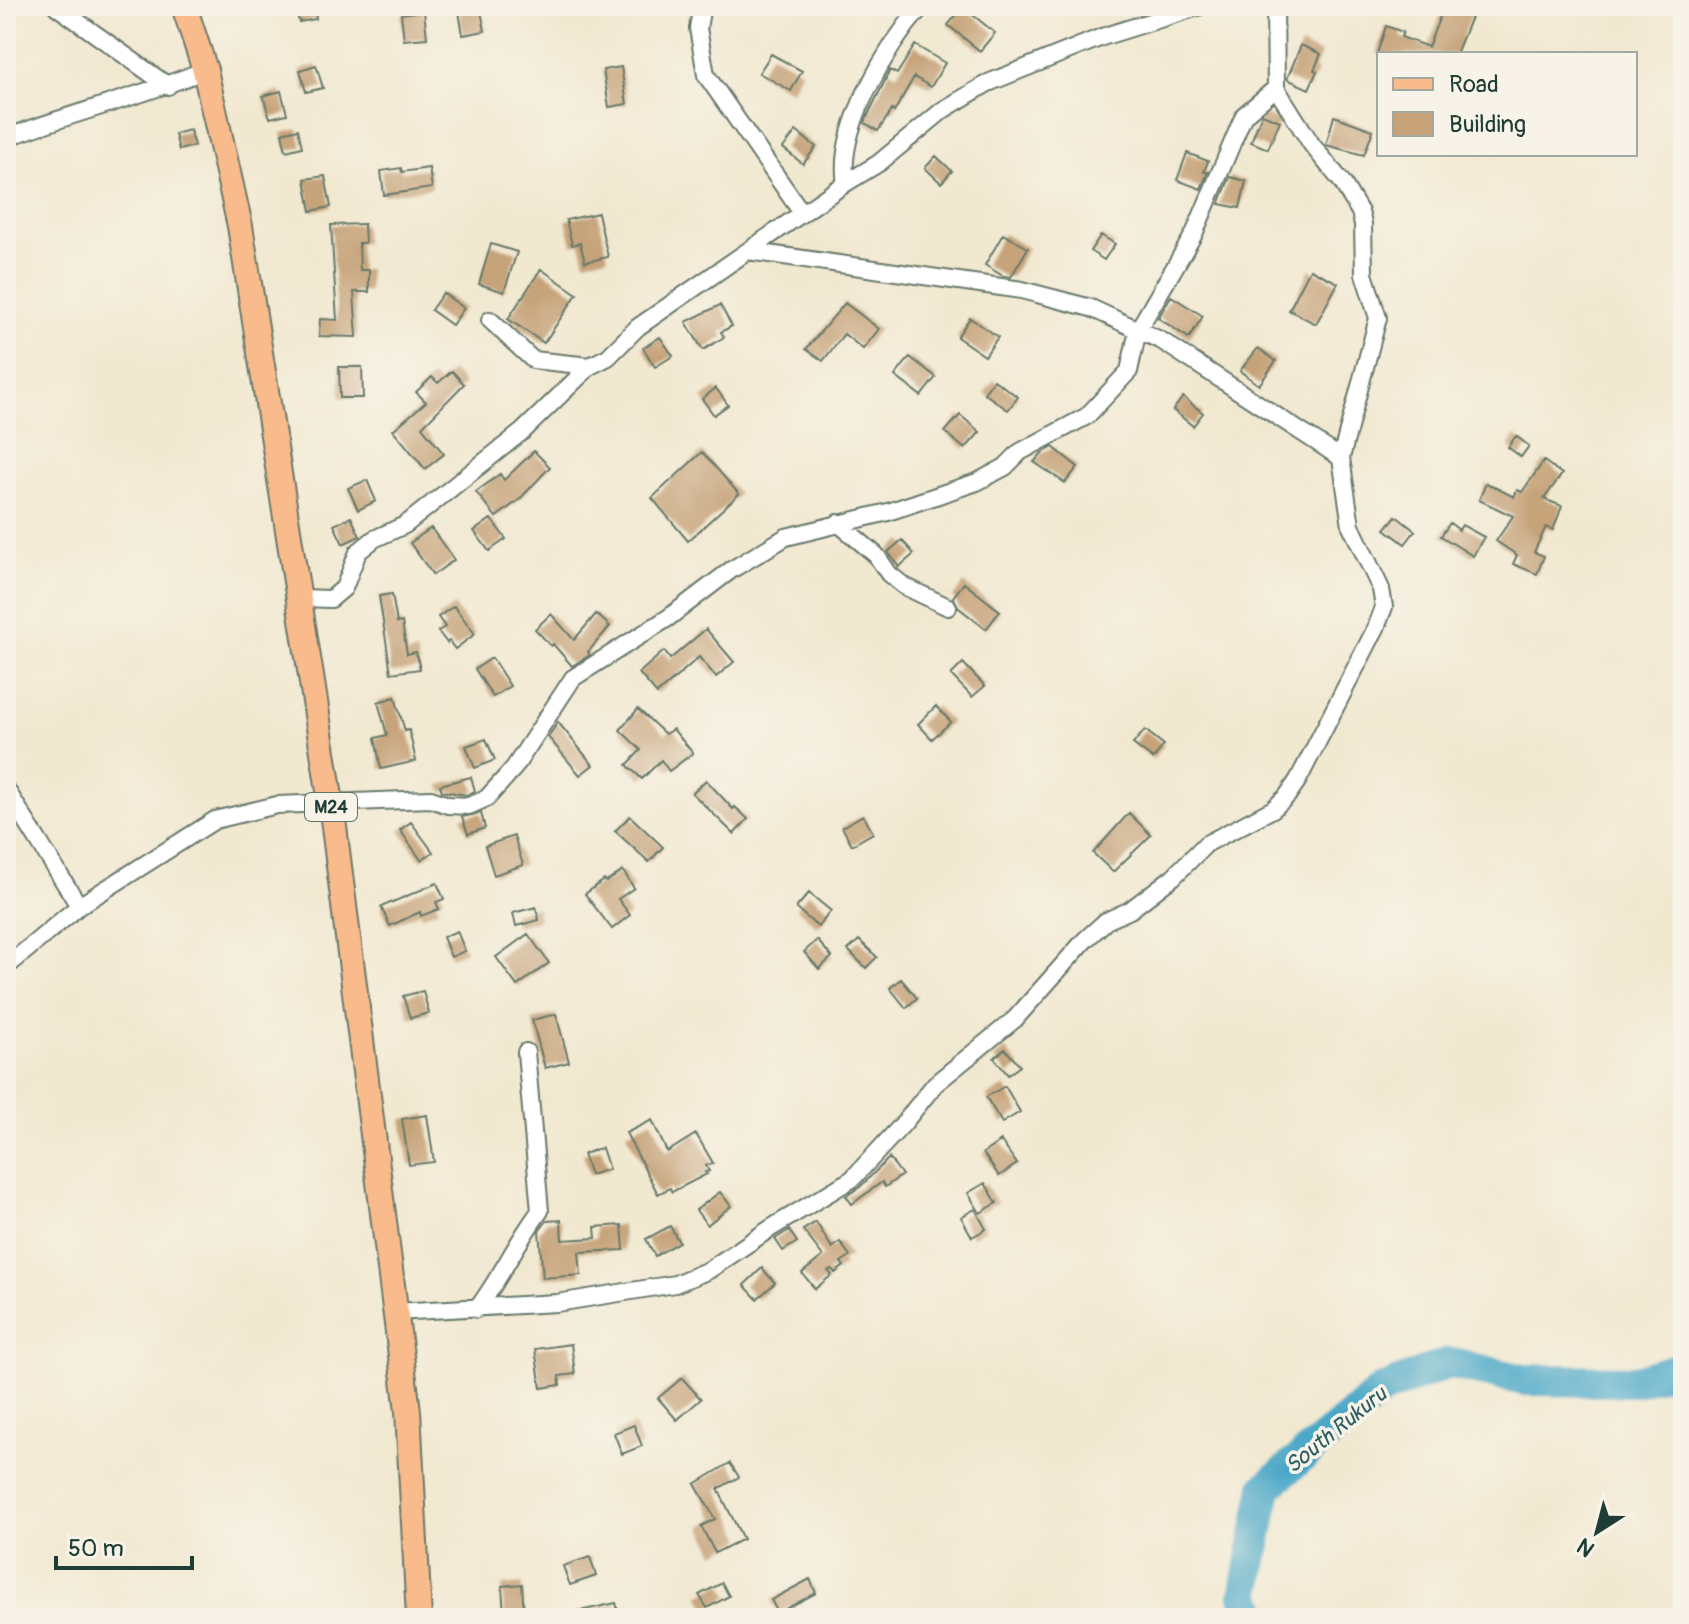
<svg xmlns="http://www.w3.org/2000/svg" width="1689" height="1624" font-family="Pangolin,sans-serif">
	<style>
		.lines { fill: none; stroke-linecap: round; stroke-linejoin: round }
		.river { stroke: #48a7c7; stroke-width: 32 }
		.building { fill: #c6a379 }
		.street-casing { stroke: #68796b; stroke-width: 20 }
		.primary-casing { stroke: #68796b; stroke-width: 28 }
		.street { stroke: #fff; stroke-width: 16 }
		.primary { stroke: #fabb8c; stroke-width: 24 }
		.labels { text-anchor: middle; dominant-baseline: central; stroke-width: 7; stroke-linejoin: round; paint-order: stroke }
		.shield { fill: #f7f3e8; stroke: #60746a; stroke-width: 2 }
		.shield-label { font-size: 18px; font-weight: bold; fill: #1f3d34 }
		.water-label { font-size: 22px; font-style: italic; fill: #2b5d60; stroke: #f7f3e8 }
	</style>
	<rect width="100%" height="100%" fill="#f7f3e8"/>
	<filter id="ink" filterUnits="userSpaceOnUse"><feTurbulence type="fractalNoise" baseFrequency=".0125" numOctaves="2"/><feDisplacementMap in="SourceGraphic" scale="16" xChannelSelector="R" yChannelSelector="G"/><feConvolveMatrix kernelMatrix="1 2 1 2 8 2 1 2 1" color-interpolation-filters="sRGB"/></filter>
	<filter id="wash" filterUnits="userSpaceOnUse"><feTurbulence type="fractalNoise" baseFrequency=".006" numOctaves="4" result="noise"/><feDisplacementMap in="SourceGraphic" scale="32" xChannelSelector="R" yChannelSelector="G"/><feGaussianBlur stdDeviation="1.8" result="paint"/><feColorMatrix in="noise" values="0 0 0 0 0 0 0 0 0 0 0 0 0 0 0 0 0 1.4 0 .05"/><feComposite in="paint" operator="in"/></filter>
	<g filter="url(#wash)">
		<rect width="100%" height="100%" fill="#f1e8d0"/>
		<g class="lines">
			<path class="river" d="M1258,1618l-13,-22 21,-109 116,-97 66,-27 76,17 112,1 47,-14"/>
		</g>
		<g id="blocks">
			<path class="building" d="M295,6h19l2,13 -17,3z
				M458,6h22l5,25 -22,4z
				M1444,6h13l16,6 -17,42h-79l9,-28 17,6 -2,5 27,10z
				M963,7l32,26 -15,18 -32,-26z
				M424,11l3,27 -23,2 -3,-26z
				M915,45l30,18 -14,24 -17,-10 -20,35 -2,-2 -14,21 -13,-8 2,-6 23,-47 7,4z
				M1301,45l20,9 -7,16 3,1 -8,18 -22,-10z
				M771,54l31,17 -11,20 -32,-18z
				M316,65l7,23 -17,4 -6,-22z
				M621,67l6,37 -18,3 -6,-37z
				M281,91l6,23 -17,4 -7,-22z
				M1262,114l18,7 -12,28 -17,-7z
				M1334,116l39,14 -9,25 -38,-10z
				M298,129l4,18 -16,4 -4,-18z
				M190,130l4,16 -15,4 -4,-16z
				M796,131l20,16 -13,17 -20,-16z
				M1187,153l21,8 -4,11h4l-7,17 -24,-9z
				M936,156l16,15 -11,12 -16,-15z
				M401,168l1,4 27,-4 3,20 -48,7 -3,-24z
				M325,176l6,31 -20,4 -6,-32z
				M1230,177l16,4 -6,27 -21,-4z
				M598,213l10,44 -23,5 -5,-19 -8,2 -6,-25z
				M364,224l1,19h-6l1,27h9v22h-15l3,45 -38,-1 1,-17 17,1 -6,-95z
				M1003,234l25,14 -17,29 -8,-1 -18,-11z
				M1101,235l14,9 -11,16 -14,-9z
				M491,244l26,8 -13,40 -25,-8z
				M541,269l36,25 -33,49 -36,-24z
				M1310,269l28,14 -22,41 -27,-14z
				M443,293l21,15 -12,17 -21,-15z
				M1171,296l32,20 -14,22 -31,-20z
				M845,303l34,26 -16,20 -19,-15 -21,27 -17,-12z
				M720,305l12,21 -11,6 3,5 -21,13 -17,-28z
				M970,318l28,19 -13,19 -28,-19z
				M660,337l13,19 -18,11 -12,-19z
				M1258,348l18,13 -17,24 -19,-14z
				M910,357l26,20 -15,19 -26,-20z
				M339,367h23l1,31h-23z
				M452,371l12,13 -42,43 22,27 -19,15 -32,-39 33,-28 -10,-10 16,-15 6,6z
				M994,380l24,17 -10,13 -24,-17z
				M716,388l12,17 -14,10 -12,-16z
				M1183,397l20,16 -10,13 -20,-16z
				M960,415l20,17 -15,17 -20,-17z
				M1516,436l13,10 -8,11 -13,-10z
				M1053,447l25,20 -13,16 -31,-21 8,-9z
				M534,451l16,16 -31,33 -23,17 -20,-25 24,-18 4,6z
				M702,452l37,42 -51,47 -36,-43z
				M1544,461l18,13 -18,25 18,7 -9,24 -7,-3 -12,25 10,4 -7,18 -24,-10 4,-9 -21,-14 17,-25 -34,-16 7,-17 28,14 3,-7 5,2z
				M367,480l9,21 -18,9 -10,-22z
				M1396,516l19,15 -10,13 -20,-15z
				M351,517l9,19 -17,8 -9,-19z
				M491,519l15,20 -17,12 -15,-20z
				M1450,523l9,7 3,-5 22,12 -11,19 -32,-20z
				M431,528l23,32 -21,15 -23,-32z
				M902,540l12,14 -15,13 -11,-15z
				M964,583l36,28 -14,18 -27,-21 -6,-11z
				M392,594l5,29 5,-1 5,32 9,-2 4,17 -29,4 -12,-77z
				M454,606l21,28 -20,15 -6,-8 -2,2 -9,-12 7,-4 -7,-10z
				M551,614l23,26 22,-26 14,12 -22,26 2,3 -18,11 -19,-22 -2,2 -16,-17z
				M706,629l28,33 -18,15 -17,-20 -42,37 -18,-21 25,-22 6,8z
				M492,658l18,28 -17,11 -18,-28z
				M963,663l22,23 -13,11 -21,-22z
				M395,697l10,34 4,-1 7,31 -35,8 -6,-31 12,-3 -9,-33z
				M936,706l15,16 -19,17 -14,-15z
				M638,709l27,25 8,-5 20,24 -24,18 -8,-11 -19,19 -15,-14 14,-15 -21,-20z
				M558,722l35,43 -13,10 -32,-38z
				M1145,730l19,15 -11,14 -20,-15z
				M486,739l9,21 -20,8 -9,-22z
				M471,777l4,14 -8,4 -25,-4 -2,-6z
				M706,780l27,29 2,-2 13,12 -14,15 -42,-41z
				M481,813l4,15 -17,6 -6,-17z
				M1129,813l22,22 -38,37 -20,-19z
				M863,815l10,18 -21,12 -10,-18z
				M630,816l33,31 -14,15 -34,-31z
				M411,822l22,30 -12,8 -21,-30z
				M514,836l9,29 -29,10 -9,-29z
				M623,871l11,17 -16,11 12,16 -18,14 -27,-35 19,-14 2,2z
				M437,883l7,16 -8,3 3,7 -18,7 -1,-4 -30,14 -9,-19z
				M809,893l22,18 -13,16 -22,-19z
				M536,907l3,13 -23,6 -3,-13z
				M457,931l8,20 -14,6 -8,-20z
				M528,934l21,29 -32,23 -21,-29z
				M817,940l15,17 -13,12 -15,-17z
				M859,940l18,17 -11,11 -18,-18z
				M901,979l16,19 -11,10 -16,-20z
				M423,991l6,22 -19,5 -7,-22z
				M556,1014l13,48 -24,6 -13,-48z
				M1005,1049l15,17 -12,9 -14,-17z
				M1005,1086l15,26 -18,11 -16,-26z
				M427,1115l7,47 -25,3 -7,-46z
				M652,1120l15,32 29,-18 17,29 -7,3 3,5 -4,1 2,2 -35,18 -2,-4 -12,6 -32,-61z
				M1001,1141l16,23 -18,12 -16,-23z
				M602,1148l7,21 -19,6 -7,-21z
				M889,1158l13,17 -17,12 -3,-5 -30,22 -6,-8 14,-9z
				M985,1183l12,20 -17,10 -12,-20z
				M720,1192l11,14 -24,19 -11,-15z
				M975,1209l11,20 -14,8 -11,-20z
				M561,1220l1,20 34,-2 -1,-11 27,-2 2,25 -45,2 2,23 -38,3 -4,-47 8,-10z
				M816,1222l16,26 8,-6 10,14 -9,6 3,4 -9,7 -3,-4 -4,2 4,4 -17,14 -13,-16 21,-17 -20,-26z
				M670,1226l9,16 -24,14 -9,-17z
				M789,1230l8,12 -14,9 -8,-12z
				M762,1268l13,15 -18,16 -13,-14z
				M571,1344l4,30 -16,2 1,9 -19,3 -6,-39z
				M682,1378l19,21 -24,21 -19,-22z
				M634,1425l8,21 -20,8 -8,-21z
				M730,1463l9,14 -21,12 25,50 -28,14 -14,-27 14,-7 -20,-35z
				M590,1557l6,19 -26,9 -7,-19z
				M810,1579l6,14 -38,20 -7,-13z
				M722,1583l7,13 -22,12 -8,-13z
				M522,1584l2,30 -20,1 -2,-29z
				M616,1603l4,15h-45v-6z"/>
		</g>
	</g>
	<g filter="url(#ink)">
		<use href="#blocks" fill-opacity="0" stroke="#68796b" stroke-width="2"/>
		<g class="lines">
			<g class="street-casing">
				<path id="street" d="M56,6l112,80
					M702,6l-4,22 8,47 96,138
					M6,138c65,-25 134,-41 199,-68
					M846,183l33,-20 64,-53 45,-27 114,-46 99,-31
					M748,251l274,39 69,18 71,33 179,117
					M490,320l43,40 57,6
					M838,523l38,32 13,19 15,12 44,21
					M299,598l32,1 13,-11 14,-36 16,-13 31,-14 118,-94 67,-65 18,-9 30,-30 208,-144c-10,-54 42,-138 76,-177
					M6,789l73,117
					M6,967l73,-61 136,-86 62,-15 154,-6 17,6 21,1 18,-8 27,-30 59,-90 95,-60 63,-48 55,-33 102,-25 89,-30 28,-15 15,-15 67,-36 42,-45 9,-41 56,-96 50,-119 32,-27
					M477,1309c24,-32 39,-66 63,-98l-14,-159
					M395,1312l162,-9 118,-19 34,-14 62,-42 81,-49 51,-55 32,-40 80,-65 70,-79 21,-19 24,-11 43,-33 33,-33 67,-35 14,-13 11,-16 78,-152 8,-21 -3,-18 -30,-63 -10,-68 37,-140 -14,-44 -1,-50 -3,-12 -18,-30 -30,-37 -36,-57 -1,-82"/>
			</g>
			<g class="primary-casing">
				<path id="primary" d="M184,6l21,64 35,156 91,577 77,608 11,207"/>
			</g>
			<use href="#street" class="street"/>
			<use href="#primary" class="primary"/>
		</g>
	</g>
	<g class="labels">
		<rect class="shield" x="305" y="793" width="52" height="28" rx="6"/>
		<g class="shield-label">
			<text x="331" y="807">M24</text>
		</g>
		<g class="water-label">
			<text transform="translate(1336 1430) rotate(-39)">South Rukuru</text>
		</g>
	</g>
	<rect width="1689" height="1624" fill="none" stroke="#f7f3e8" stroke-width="32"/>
	<rect x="1377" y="52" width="260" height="104" fill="#f7f3e8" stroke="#a1aaa0" stroke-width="2"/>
	<rect x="1393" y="78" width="40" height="12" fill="#fabb8c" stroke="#a1aaa0" stroke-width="2"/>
	<text x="1449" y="92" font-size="24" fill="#1f3d34">Road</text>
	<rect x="1393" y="112" width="40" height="24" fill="#c6a379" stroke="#a1aaa0" stroke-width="2"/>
	<text x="1449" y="132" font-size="24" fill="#1f3d34">Building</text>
	<g transform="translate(1597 1532) rotate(216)" stroke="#f7f3e8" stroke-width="6" paint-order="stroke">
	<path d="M0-6L14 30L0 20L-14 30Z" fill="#1f3d34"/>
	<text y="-12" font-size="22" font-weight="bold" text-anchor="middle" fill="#1f3d34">N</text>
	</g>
	<path d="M56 1556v12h136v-12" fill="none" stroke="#1f3d34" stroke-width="4"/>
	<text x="68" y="1556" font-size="24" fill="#1f3d34" stroke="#f7f3e8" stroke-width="6" paint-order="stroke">50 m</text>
</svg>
